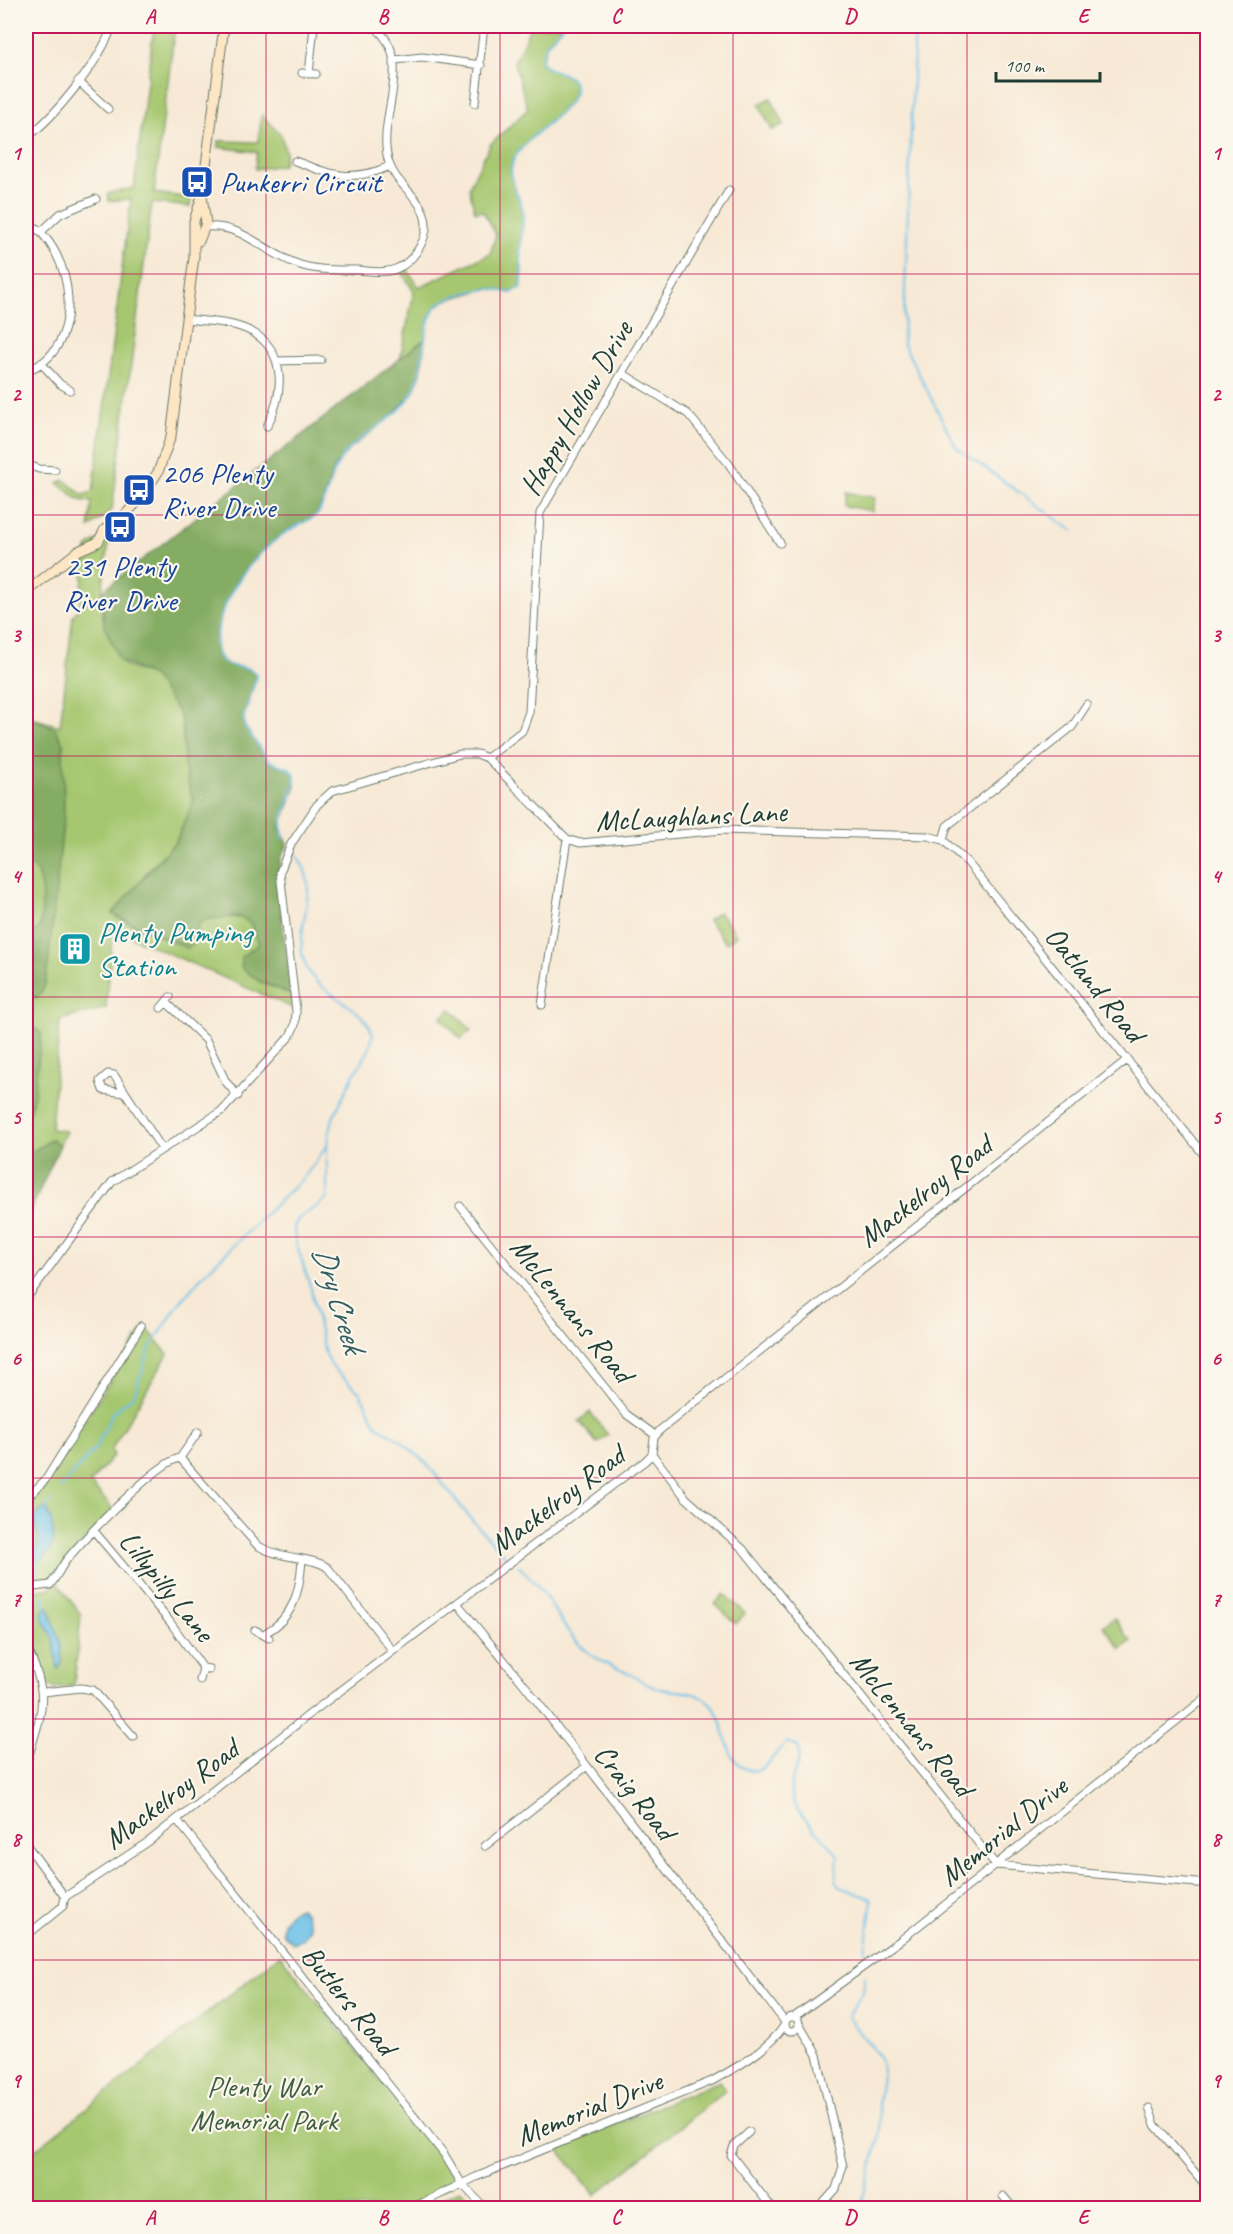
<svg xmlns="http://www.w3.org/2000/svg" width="1233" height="2234" font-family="Caveat,sans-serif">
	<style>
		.green { fill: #a6c770; stroke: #628252; stroke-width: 1.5 }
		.forest { fill: #84ac62; stroke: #52744b; stroke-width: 1.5 }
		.water { fill: #6bc0e8; stroke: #457e8e; stroke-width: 1.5 }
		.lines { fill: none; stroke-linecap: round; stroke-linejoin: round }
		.stream { stroke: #6bc0e8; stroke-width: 2 }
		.street-casing { stroke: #6b796c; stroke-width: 9 }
		.secondary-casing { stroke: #6b796c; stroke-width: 11 }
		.street { stroke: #fff; stroke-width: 7 }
		.secondary { stroke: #fce6c4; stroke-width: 9 }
		.grid { fill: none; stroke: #c2185b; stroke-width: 1.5; stroke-opacity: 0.55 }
		.labels { text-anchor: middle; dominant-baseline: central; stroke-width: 4.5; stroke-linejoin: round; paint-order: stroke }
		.transit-label { font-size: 30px; fill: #164399; stroke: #fbf7ec; text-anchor: start }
		.street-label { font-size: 30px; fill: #1f3d34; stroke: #fbf7ec }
		.culture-label { font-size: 30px; fill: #0d838f; stroke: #fbf7ec; text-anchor: start }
		.park-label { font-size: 30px; fill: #416043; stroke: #fbf7ec }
		.water-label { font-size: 32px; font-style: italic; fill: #325e61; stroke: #fbf7ec }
		.neatline { fill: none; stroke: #c2185b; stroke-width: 2 }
		.grid-label { font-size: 20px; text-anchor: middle; font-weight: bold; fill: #c2185b }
	</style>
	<rect width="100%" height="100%" fill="#fbf7ec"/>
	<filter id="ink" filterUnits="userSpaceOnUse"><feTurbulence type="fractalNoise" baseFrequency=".0167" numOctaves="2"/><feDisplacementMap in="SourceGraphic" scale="12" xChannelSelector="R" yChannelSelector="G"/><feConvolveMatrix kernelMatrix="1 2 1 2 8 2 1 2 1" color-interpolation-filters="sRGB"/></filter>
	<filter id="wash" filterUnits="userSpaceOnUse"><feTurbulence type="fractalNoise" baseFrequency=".008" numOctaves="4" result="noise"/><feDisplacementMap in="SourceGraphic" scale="24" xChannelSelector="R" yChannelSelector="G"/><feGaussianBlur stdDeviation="1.35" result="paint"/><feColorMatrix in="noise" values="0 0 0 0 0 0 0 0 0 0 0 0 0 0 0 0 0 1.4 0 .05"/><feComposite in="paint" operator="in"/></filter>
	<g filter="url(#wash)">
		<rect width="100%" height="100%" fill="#f7e9d5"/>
		<path class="green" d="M154,26h21l-21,167 37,5 -1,9 -38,-4 -40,307 -23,18 3,-26 -13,-2 -21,-17 6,-3 19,15 10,-3 38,-293 -22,2 -1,-8 26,-5z
			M531,26h32l-15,16 -7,19c8,13 25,8 33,22 11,23 -56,55 -62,81 -4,16 7,30 10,44 3,15 -1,28 -2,42 0,12 4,25 1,37l-10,6 -22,-5 -43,12 -11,8 -6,10 -4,21 -25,20 14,-67 -12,-20 5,-3 12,18 71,-33 6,-19 -13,-24 -8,1 -6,-25 21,-42 38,-36 -14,-46z
			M771,98l13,26 -12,6 -13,-26z
			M262,115l19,20 5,18 -3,12 -28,4 2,-17 -39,-5 1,-6 39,1z
			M846,492l29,6 -3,13 -28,-5z
			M108,532l2,1 -9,66 3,26 21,41 28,10 24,34 5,12 5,57 6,23 -17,39 -31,33 -28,44 70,30c4,-7 8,-20 14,-26 6,-6 40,-6 48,-2l10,24 -11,8 -7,13 1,3 17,13 33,14 1,13 -180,-79 -7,79 -46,12 -9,109 15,2 -40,90v-407l5,-63 -5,-6v-14l6,-13 28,8 13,-111 6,-6 8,-61z
			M719,912l18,23 -11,8 -18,-23z
			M451,1009l20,21 -10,9 -20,-21z
			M145,1326l23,28 -57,96 3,5 -24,28 23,26 -65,73 -22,1v-82l14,-11z
			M590,1412l18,23 -11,8 -18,-22z
			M57,1581l24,34 -7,71 -21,2 -7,-5 -20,-48v-43l25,-4z
			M724,1594l21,19 -9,11 -21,-20z
			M1114,1618l17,23 -10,8 -18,-23z
			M280,1955l150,188 23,32 -1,10 -47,23h-379v-51z
			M720,2081l6,9 -131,105 -38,-47z
			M460,2190l20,18h-33l-3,-11z"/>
		<path class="forest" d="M425,339l-4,34 -8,20 -20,22 -42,33 -16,18 -17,48c-11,8 -25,13 -36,21 -30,22 -57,57 -64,94 -1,9 -4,20 1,27 10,17 29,5 38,20l-13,41 1,10 24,34 21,8 5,5v14l-15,40 8,16 -7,14 -4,21 14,113 -3,1 -29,-12 -17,-13 -1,-11 18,-13 -7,-20 -14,-8 -34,4 -6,5 -2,17 -9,6 -75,-34 64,-73 17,-39 -9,-38 -2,-42 -5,-12 -24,-34 -33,-15 -16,-36 -2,-34z
			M32,718l23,10 8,15 1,71 -15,143 -4,28 -7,13 -7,-2 -5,-8v-68l7,12 6,-4c4,-13 4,-42 -2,-55 -2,-5 -6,-7 -11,-8v-51l5,-63 -5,-6v-14z
			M36,1029l5,4v5l-7,57 -8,28v-86z
			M52,1139l8,6 -34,76v-65z"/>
		<path class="water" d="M47,1508c8,22 12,39 -9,56l-3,-7 4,-19 -5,-18 6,-9z
			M48,1606l13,38 1,20 -4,5 -5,-30 -11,-22 1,-7z
			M300,1908l6,6 4,14 -7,11 -10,4 -10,-9c-3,-13 5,-22 17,-26z"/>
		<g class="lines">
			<path class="stream" d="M915,26l-12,317 53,104 117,84
				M284,839c-8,-23 11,-41 11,-65l-5,-5 -21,-8 -24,-34 -1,-10 13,-41c-9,-15 -28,-3 -38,-19 -5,-8 -2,-19 -1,-28 7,-37 34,-72 64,-94 11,-8 25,-13 36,-21 13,-23 12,-46 32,-66 21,-20 51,-31 64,-58 10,-22 8,-70 23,-84 11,-10 37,-16 52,-17 7,-1 15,3 22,4l10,-6c3,-12 -1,-25 -1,-37 0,-14 5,-27 2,-42 -3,-14 -14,-28 -10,-44 6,-26 73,-58 62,-81 -8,-14 -25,-9 -33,-22 1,-15 13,-25 22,-35
				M296,853c6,11 13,22 12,35 0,26 -13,53 -2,78 13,31 57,37 67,69l-5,17 -15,24 -20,42 -6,27v54l-29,20 -4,8 1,13 16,49 14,65 8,14 27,25 17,33 23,14 26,23 45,56 37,40
				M61,1488l36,-42 15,-32 22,-19 15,-45 29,-45 25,-30 103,-100 20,-28
				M45,1510l5,-9
				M518,1566c34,26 42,71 80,93 12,8 25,11 37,18 6,2 10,7 16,9 20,9 42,0 60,18 16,16 12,59 38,66 18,5 25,-19 38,-28l11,5c5,15 -9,29 -7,45 5,28 33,41 47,64l-2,24 4,7 32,12 -7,53
				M34,1578l4,-17
				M43,1595l3,14
				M863,2208l-1,-8 15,-54 3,-16 -2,-26 5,-35 -4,-13 -32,-39 16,-26 2,-15"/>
		</g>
	</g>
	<g filter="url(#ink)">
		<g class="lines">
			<g class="street-casing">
				<path id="street" d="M395,60l27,-3 59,8
					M302,73l14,1
					M309,74l5,-48
					M78,81l30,28
					M475,103l9,-77
					M26,138c28,-20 76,-79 86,-112
					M295,161c37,14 56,22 95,5
					M26,221c50,28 62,129 0,150
					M204,227c38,-4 58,24 91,36 19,8 42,7 63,7 13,1 28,4 40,-2 14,-6 26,-24 28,-39 2,-30 -29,-41 -37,-66 -15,-45 30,-103 -16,-137
					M41,232l19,-18 36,-15
					M186,319c17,2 35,2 51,7 49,14 50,62 30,100
					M277,361l44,-1
					M41,363l19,21 10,6
					M622,373l66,41 41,50 51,79
					M26,464l13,5 16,1
					M26,692l2,17 -2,14
					M487,758l35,-27 7,-19 11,-199 189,-323
					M943,840l4,-14 125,-99 15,-23
					M166,1002l40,38 20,42 12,14
					M542,1005l25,-166
					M161,1008l9,-11
					M125,1093l-22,-3 -3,-9 8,-7 6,1 48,74
					M460,1206l166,208 29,21
					M26,1299l86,-117 111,-72 67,-74 5,-11 1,-14 -16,-139 11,-28 26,-39 15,-14 128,-37h17l10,4 80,81 13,4 143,-13 205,6 15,4 25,23 240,297
					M652,1454l34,44 57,51 253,316 212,19
					M180,1458l18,-26
					M26,1499l20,-20 95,-153
					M94,1531l76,91 33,46
					M26,1588l24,-3c7,-8 11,-19 18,-27 17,-20 90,-97 112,-100l77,87c23,15 56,11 71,23l65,83
					M457,1603l69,84 259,335
					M255,1630l14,8
					M265,1633c29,-15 35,-43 37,-73
					M26,1645c26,56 15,66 0,121
					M200,1680l3,-12 6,1
					M43,1692l38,-4 12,2 40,46
					M177,1820l267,334 18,30 23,24
					M26,1844l39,53
					M485,1846l102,-80
					M65,1897l83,-55 163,-129 334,-252 7,-7 2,-16 6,-8 468,-371
					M26,1936l37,-30 2,-9
					M794,2017l108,-78 306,-243
					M785 2024a7 7 0 1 1 14 0a7 7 0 1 1-14 0Z
					M799,2024l18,31 26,111 -7,23 -17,19
					M1149,2108l6,17 53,63
					M749,2132l-15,14 -3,9 41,53
					M1003,2196l10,12
					M412,2208l64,-31 236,-96c24,-13 58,-32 73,-57
					M648,2208h1"/>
			</g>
			<g class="secondary-casing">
				<path id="secondary" d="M199,241l7,-18 -4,-27 22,-170
					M26,592l52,-41 20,-9 7,-13 12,-6 24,-25 17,-26 13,-36 23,-179v-36l8,-25"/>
			</g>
			<use href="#street" class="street"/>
			<use href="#secondary" class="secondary"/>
		</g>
	</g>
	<path class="grid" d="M266,26v2182M500,26v2182M733,26v2182M967,26v2182M26,274h1182M26,515h1182M26,756h1182M26,997h1182M26,1237h1182M26,1478h1182M26,1719h1182M26,1960h1182"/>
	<defs>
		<g id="bus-square" transform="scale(1.725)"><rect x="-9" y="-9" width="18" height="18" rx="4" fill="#1a4fb4" stroke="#fbf7ec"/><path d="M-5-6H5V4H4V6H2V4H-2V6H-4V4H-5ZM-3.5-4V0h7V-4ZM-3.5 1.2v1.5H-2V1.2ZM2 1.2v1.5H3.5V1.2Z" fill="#fff"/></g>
		<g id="building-square" transform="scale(1.725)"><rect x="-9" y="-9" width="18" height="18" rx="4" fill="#0f9aa8" stroke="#fbf7ec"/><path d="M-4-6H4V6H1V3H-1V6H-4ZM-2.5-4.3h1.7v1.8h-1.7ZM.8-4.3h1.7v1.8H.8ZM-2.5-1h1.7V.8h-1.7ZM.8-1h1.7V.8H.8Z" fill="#fff"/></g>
	</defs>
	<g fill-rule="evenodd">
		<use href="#bus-square" x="197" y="182"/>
		<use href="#bus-square" x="139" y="490"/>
		<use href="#bus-square" x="120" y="527"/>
		<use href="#building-square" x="75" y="949"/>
	</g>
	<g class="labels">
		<g class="transit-label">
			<text x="220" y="182">Punkerri Circuit</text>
			<text x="162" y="473">206 Plenty<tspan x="162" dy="34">River Drive</tspan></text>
			<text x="120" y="566" text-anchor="middle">231 Plenty<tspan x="120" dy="34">River Drive</tspan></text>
		</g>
		<g class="street-label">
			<text transform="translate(576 408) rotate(-60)">Happy Hollow Drive</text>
			<text transform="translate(691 816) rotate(-3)">McLaughlans Lane</text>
			<text transform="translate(1095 984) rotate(51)">Oatland Road</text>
			<text transform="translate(925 1191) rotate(-38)">Mackelroy Road</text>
			<text transform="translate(572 1310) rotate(51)">McLennans Road</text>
			<text transform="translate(557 1500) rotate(-37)">Mackelroy Road</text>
			<text transform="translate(167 1586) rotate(51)">Lillypilly Lane</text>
			<text transform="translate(912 1724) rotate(51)">McLennans Road</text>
			<text transform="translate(635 1792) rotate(52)">Craig Road</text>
			<text transform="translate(171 1794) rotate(-37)">Mackelroy Road</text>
			<text transform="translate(1003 1831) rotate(-39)">Memorial Drive</text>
			<text transform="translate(349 2000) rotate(51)">Butlers Road</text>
			<text transform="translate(589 2108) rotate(-22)">Memorial Drive</text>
		</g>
		<g class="culture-label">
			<text x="98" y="932">Plenty Pumping<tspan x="98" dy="34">Station</tspan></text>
		</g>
		<g class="park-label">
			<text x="264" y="2086">Plenty War<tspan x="264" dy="34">Memorial Park</tspan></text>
		</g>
		<g class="water-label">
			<text transform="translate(339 1299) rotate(73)">Dry Creek</text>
		</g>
	</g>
	<rect width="1233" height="2234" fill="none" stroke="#fbf7ec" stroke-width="66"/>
	<path d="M996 72v9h104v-9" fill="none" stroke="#1f3d34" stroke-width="3"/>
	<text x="1005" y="72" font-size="18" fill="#1f3d34" stroke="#fbf7ec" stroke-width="4.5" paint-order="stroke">100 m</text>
	<rect x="33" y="33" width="1167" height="2168" class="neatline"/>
	<g class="grid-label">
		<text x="150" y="23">A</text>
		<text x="383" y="23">B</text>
		<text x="616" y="23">C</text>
		<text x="850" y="23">D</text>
		<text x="1083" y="23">E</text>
		<text x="16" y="160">1</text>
		<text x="1216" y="160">1</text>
		<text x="16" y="401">2</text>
		<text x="1216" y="401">2</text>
		<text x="16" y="642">3</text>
		<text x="1216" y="642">3</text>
		<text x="16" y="883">4</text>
		<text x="1216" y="883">4</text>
		<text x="16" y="1124">5</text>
		<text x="1216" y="1124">5</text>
		<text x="16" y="1365">6</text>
		<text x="1216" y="1365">6</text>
		<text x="16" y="1606">7</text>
		<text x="1216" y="1606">7</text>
		<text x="16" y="1846">8</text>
		<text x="1216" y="1846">8</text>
		<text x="16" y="2087">9</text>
		<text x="1216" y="2087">9</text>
		<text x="150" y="2224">A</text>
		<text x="383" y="2224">B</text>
		<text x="616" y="2224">C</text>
		<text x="850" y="2224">D</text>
		<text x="1083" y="2224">E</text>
	</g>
</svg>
